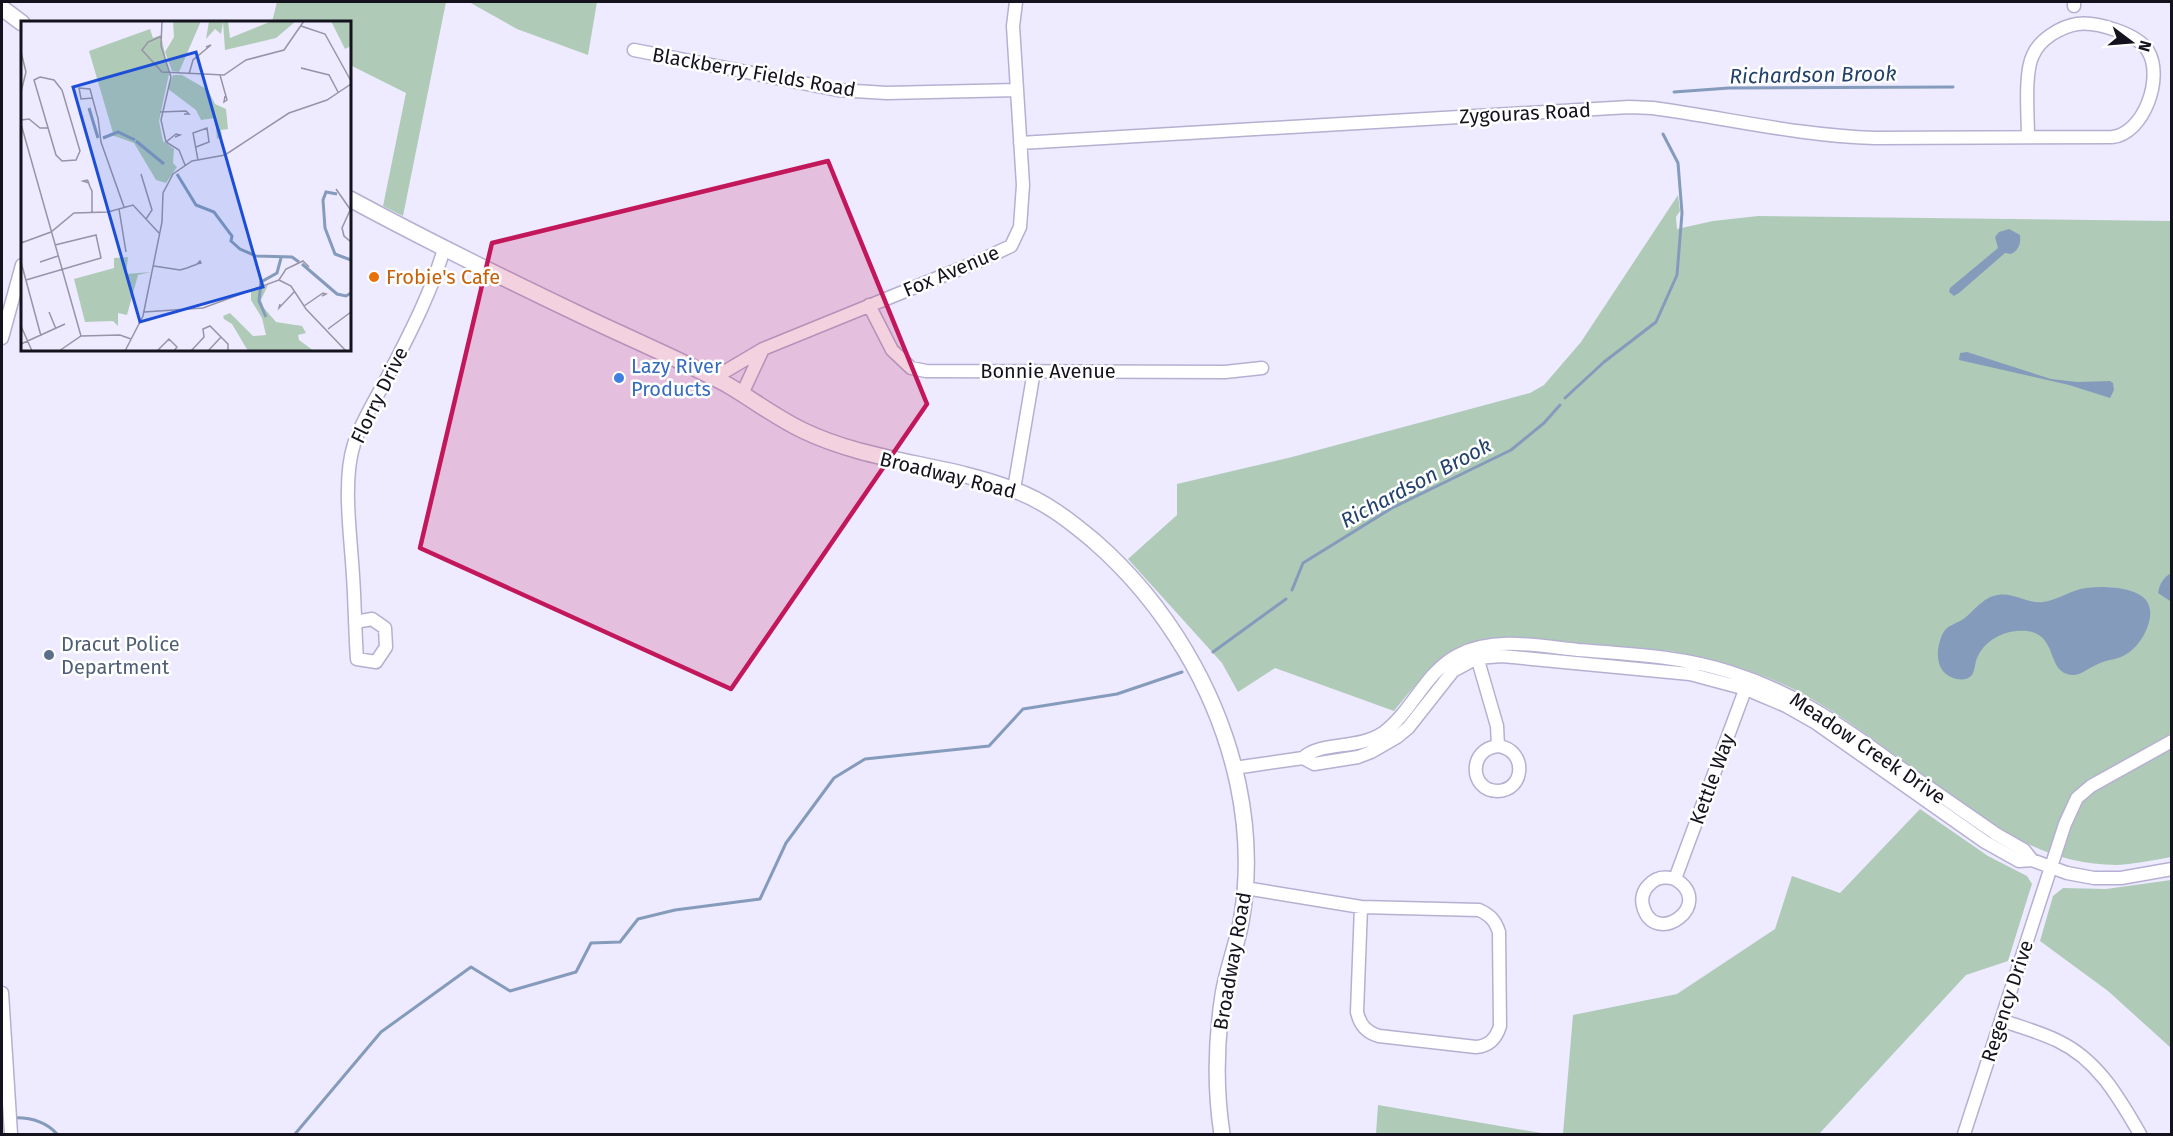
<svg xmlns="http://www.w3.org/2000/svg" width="2173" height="1136" font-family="'Fira Sans',sans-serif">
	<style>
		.green { fill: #afcbb8 }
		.water { fill: #859bbb }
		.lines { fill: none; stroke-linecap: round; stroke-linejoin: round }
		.stream { stroke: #859bbb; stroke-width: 3 }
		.minor-casing { stroke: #b5b0d1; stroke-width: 15 }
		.major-casing { stroke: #b5b0d1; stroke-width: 18 }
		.minor { stroke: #fff; stroke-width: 12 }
		.major { stroke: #fff; stroke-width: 15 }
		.marked { fill: #c2185b; fill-opacity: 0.2; stroke: #c2185b; stroke-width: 4.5; stroke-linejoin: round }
		.food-dot { fill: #e8710a; stroke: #fff; stroke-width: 2 }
		.shop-dot { fill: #3f7fe0; stroke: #fff; stroke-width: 2 }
		.service-dot { fill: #5c6f8a; stroke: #fff; stroke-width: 2 }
		.labels { text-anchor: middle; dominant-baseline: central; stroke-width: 5; stroke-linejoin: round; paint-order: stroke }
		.street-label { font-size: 20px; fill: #14121d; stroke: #fff }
		.food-label { font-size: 20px; fill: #c56008; stroke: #fff; text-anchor: start }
		.shop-label { font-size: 20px; fill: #366cbe; stroke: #fff; text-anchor: start }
		.service-label { font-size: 20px; fill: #4e5e75; stroke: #fff; text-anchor: start }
		.water-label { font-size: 21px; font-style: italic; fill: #22416c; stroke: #fff }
		.inset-river { fill: none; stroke: #859bbb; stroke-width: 3 }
		.inset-road { fill: none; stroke: #9794a5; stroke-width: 1.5 }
		.view { fill: #1d4ed8; fill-opacity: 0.15; stroke: #1d4ed8; stroke-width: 3 }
		.inset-edge { fill: none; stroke: #14121d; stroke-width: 3 }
	</style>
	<rect width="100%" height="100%" fill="#eeeaff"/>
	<path class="green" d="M277,2h169l-43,214 -20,-10 23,-113 -56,-28v-43h-78z
		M469,2h128l-9,53 -71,-26z
		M1678,195l2,16 -4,6 1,12 36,-8 45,-5 413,5v636c-17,3 -36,7 -54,8 -68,0 -116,-34 -169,-71 -48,-34 -95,-73 -147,-101 -40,-21 -85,-34 -130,-42l-163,-14c-62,4 -77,30 -114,74l-119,-43 -37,24 -16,-29 -94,-104 49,-44v-31l115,-27 238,-64 14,-8 37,-43z
		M1920,809l68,47 39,20 5,8 -2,6 -22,71 -42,14 -147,159h-256l10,-119 104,-21 98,-65 17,-53 48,17z
		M2171,880h1l-1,168 -63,-57 -68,-50 13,-45 10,-8 43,1z
		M1378,1105l169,29h-171z"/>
	<path class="water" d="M2009,229l11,6c1,8 -1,15 -9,19l-6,-1 -46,40 -5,3 -5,-4 1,-4 48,-40 -3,-11 4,-5z
		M1967,352l84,27 26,3 33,-1 3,2 1,7 -4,8 -41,-13 -110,-25 1,-7z
		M2171,573v27l-1,1 -12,-8c2,-10 5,-15 13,-20z
		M2104,587c22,1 53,5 45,35 -4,15 -15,31 -31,36 -7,2 -15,3 -22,7 -10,4 -17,13 -29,9 -22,-7 -8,-47 -51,-43 -17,2 -32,11 -39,27 -2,5 -2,12 -5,17 -5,6 -15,5 -21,2 -11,-5 -14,-16 -13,-27 1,-6 3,-16 8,-21 4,-4 11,-6 16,-9 12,-8 20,-23 36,-25 16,-3 29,9 45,7 15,-2 28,-12 43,-14 6,-1 12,-1 18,-1z"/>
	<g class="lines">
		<path class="stream" d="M1674,92l55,-4 224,-1
			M1565,398l39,-36 52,-40 21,-47 5,-62 -4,-50 -15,-29
			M1292,590l11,-27 89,-55 119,-58 33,-27 16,-18
			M1213,652l73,-53
			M12,1118c18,-1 33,3 45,16
			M295,1134l86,-102 90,-65 39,24 66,-19 15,-29 29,-1 18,-23 37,-9 85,-11 26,-56 48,-65 31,-19 124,-13 34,-37 94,-15 65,-22"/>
		<g class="minor-casing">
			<path id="minor" d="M2074,2v4
				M634,50l204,40 49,3 130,-3
				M1020,143l609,-36 24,1c74,10 147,28 222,30l237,-1c32,-3 52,-60 36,-86 -10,-17 -52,-30 -71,-27 -17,3 -37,15 -44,31 -9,17 -5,61 -5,82
				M869,305l23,45 19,18 15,3 299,1 37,-4
				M2,338l20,-73
				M714,378l49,-29 216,-88 32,-15 9,-19 3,-42 -10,-159 3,-24
				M742,394l21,-45
				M1014,489l20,-118
				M355,622l17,-3 13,9 1,19 -10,15 -19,-3c-2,-27 -2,-55 -4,-83 -2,-38 -11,-95 1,-132 8,-24 23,-47 35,-70 21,-41 42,-81 55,-125
				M1475,650l22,76 1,20c30,4 27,45 -1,45 -28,-1 -29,-42 1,-45
				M1303,758c17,-17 55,-8 80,-25 29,-21 42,-61 75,-78 37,-19 81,-9 120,-5 51,4 103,6 152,22 61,19 107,50 158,87 36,25 72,50 108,75l28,16 8,10
				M1234,768l69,-10 11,6 44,-7 13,-5 26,-15 11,-9 45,-57 24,-13 25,-2 188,18 56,15 40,17 30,17 169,119 34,19 13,-1 35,13 27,5h27l51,-9
				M1675,879c-10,-3 -19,-2 -26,6 -6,5 -8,14 -6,21 11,43 74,-2 32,-27l73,-197
				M1245,888l116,19 118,3c11,5 16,10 20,22l1,94c-4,13 -11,20 -24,21l-97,-11c-13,-4 -19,-11 -22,-24l4,-105
				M2,993l9,141
				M2001,1020c19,7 39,12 57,21 40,19 61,57 82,93
				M1964,1134l101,-310 12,-26 14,-12 81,-45"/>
		</g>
		<g class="major-casing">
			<path id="major" d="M2,8l20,15
				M350,199c78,42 157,81 237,119 46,22 94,42 139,66 26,15 49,33 76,46 68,33 143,33 212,60 31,11 56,31 80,51 72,63 124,150 144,243 9,43 11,89 4,132 -4,27 -15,53 -19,79 -7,46 -8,94 -1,139"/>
		</g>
		<use href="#minor" class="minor"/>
		<use href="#major" class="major"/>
	</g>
	<path class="marked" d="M828,161l99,243 -196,285 -311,-141 72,-305z"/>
	<circle class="food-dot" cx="374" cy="277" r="6"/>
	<circle class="shop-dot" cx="619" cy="378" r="6"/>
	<circle class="service-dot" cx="49" cy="655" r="6"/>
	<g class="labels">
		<g class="street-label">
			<text transform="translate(754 72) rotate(10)">Blackberry Fields Road</text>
			<text transform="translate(1525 113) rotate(-3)">Zygouras Road</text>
			<text transform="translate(951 271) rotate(-23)">Fox Avenue</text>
			<text x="1048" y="371">Bonnie Avenue</text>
			<text transform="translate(379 395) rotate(-64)">Florry Drive</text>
			<text transform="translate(948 475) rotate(14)">Broadway Road</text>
			<text transform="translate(1868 748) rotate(34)">Meadow Creek Drive</text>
			<text transform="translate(1712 779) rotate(-70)">Kettle Way</text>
			<text transform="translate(1232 961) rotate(-80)">Broadway Road</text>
			<text transform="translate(2007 1001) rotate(-72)">Regency Drive</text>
		</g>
		<g class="food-label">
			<text x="386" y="277">Frobie's Cafe</text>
		</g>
		<g class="shop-label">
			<text x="631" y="366">Lazy River<tspan x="631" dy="23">Products</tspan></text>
		</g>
		<g class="service-label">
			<text x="61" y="644">Dracut Police<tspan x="61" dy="23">Department</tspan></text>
		</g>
		<g class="water-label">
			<text transform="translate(1813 75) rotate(-1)">Richardson Brook</text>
			<text transform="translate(1416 483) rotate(-28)">Richardson Brook</text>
		</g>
	</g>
	<g transform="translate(21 21)">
		<rect width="330" height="330" fill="#eeeaff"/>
		<path d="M152,0h28l-22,51 -7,-1 -7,-19 9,-15zM188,0h19l2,17 42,-17h24l-20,17 -51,12 -2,-28 -2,12 -6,-5 -9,10zM310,0h20v25l-6,3zM129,8l3,9 8,-3 8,39 -10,47 4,20 11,8 -1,14 4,4 -11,16 -10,-3 -22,-37 -25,-9 4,-1 -24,-82zM152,54h9l26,15 7,14 11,5 2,20 -7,1 1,7 -5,2 -2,-21 -14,2 -5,-10 -28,-21zM107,236l-2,17 25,-2 -13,3 -11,40 -9,-2v13l-5,-5 -28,1 -11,-43 40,-11v-10zM247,264l-7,15 3,8 12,14 26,4 4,7 -8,2 1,5 15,11h-66l-16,-27 -8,-5 -1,-3 7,-3 23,23 13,-1 -4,-17 -11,-18v-8z" fill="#afcbb8"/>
		<path class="inset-river" d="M68,87l9,30M82,117l15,-6 17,8M115,120l28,23M156,153l19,31 18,7 18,24 -1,5 9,8 16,7 36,1 7,5M316,173l-11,-2 -3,8 2,28 10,26 16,6M281,243l35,30 9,2 5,-3M245,296l-7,-16 2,-19 16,-9 4,-15"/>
		<path class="inset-road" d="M141,0l-1,25 10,31 -10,43 5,22 13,8 6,15M280,5l24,8 26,47M141,15l-14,6 -6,8 20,22 62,3 22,-15 38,-10 20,-29M0,31l5,20 -5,20M285,48l-5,-1 28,7 9,17M168,53l4,-14 18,-15 -5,2M199,54l7,25 -3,2 1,-6M19,56l14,3 8,10 18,61 -4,9 -14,1 -6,-6 -22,-75zM71,77l-11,1 -2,-11 11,1 7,26 1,3 3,24 23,65M139,91l26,-1 3,3h-5M0,99l8,-1 11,9h8M0,103l60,212M145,121l10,-8 4,1 -5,2M175,126l13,-5 -2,-14 -14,5 5,27M120,153l11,36 -6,9M68,162l-6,-2 4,-1 1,1 2,6 2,4v21M315,168l14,20M330,187l-9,20 2,8 7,6M98,188l7,43M0,222l30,-11 23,-19 34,-1 25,-7 26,28M0,241l20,74M19,241l18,-6M133,245l26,4 7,-2 5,-2 3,-1 2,-1 4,-1 -1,-2 -3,3M5,259l75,-22 -5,-23 -41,10M258,259l12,6 15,23 40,42M259,283l-1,4 16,-17M283,285l19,-13 3,1 -4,2M28,291l7,17M123,291l59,-4 76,-28 7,-11 17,-8 6,6M0,305l11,25M307,308l23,-17M0,323l44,-20M38,330l22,-15 39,-1 11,4M104,330l18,-35 19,-94 1,-29 10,-19 19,-13 33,-6 64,-42 38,-13 24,-16M136,330l12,-12 8,8 -3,4M170,330l13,-14 -1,-8 7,-3 18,18v7M187,330l13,-14"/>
		<path class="view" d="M175,31l67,235 -123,35 -67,-235z"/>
		<rect width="330" height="330" class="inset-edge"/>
	</g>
	<rect width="2173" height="1136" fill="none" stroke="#14121d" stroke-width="6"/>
	<g transform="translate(2131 42) rotate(106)" stroke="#ffffff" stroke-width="4.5" paint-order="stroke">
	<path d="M0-4.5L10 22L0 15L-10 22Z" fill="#14121d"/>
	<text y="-9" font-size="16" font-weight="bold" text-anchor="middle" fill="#14121d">N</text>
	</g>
</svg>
